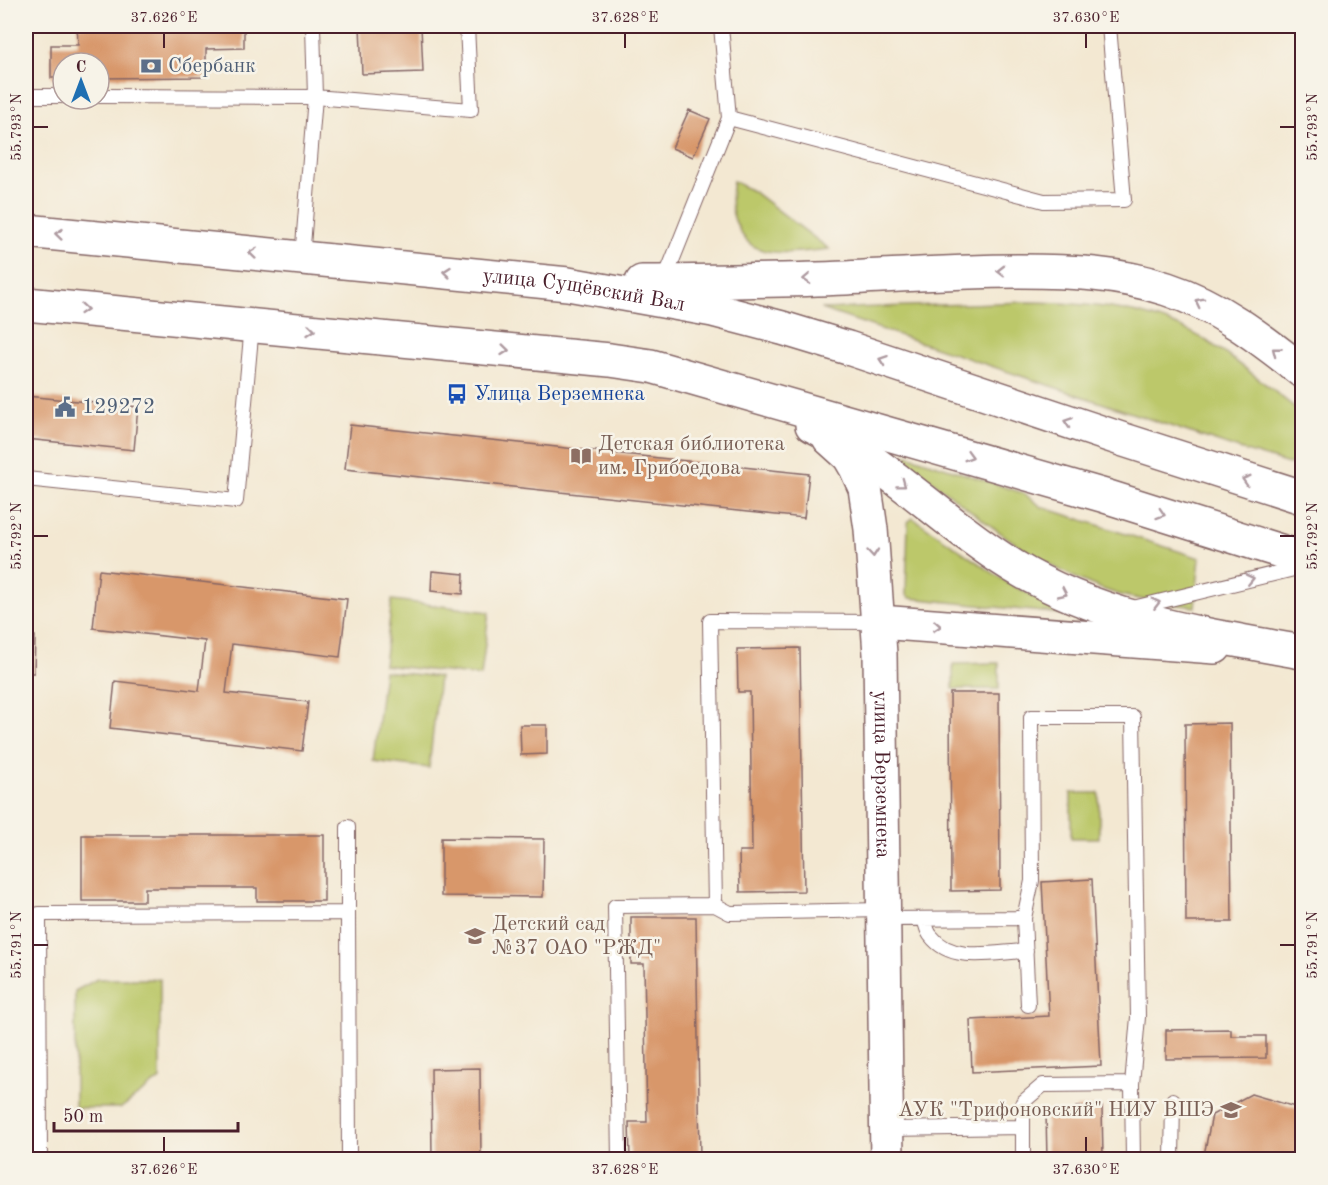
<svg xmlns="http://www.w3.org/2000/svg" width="1328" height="1185" font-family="'Old Standard TT',serif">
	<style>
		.green { fill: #bcc86a; stroke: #83744a; stroke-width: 1.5 }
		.building { fill: #d8976a }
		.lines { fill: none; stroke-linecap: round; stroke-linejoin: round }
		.lane-casing { stroke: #856565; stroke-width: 16 }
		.secondary-casing { stroke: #856565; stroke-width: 36 }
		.primary-casing { stroke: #856565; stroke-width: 36 }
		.lane { stroke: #fff; stroke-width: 14 }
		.secondary { stroke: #fff; stroke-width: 33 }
		.primary { stroke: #fff; stroke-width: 33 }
		.oneway { stroke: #ae9aa0 }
		.ticks { fill: none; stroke: #4a1f2b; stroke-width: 2 }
		.labels { text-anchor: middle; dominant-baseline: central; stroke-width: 5; stroke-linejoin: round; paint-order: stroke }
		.service-label { font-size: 21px; fill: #4e5e75; stroke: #f7f3e8; text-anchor: start }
		.street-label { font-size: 21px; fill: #4a1f2b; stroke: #f7f3e8 }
		.transit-label { font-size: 21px; fill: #164399; stroke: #f7f3e8; text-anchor: start }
		.education-label { font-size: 21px; fill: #785e54; stroke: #f7f3e8; text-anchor: start }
		.neatline { fill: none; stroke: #4a1f2b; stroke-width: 2 }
		.ticks-label { font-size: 15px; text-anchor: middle; fill: #4a1f2b }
	</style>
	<rect width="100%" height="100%" fill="#f7f3e8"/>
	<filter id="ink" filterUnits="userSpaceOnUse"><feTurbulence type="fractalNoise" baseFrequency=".0167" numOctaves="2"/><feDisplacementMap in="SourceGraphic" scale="12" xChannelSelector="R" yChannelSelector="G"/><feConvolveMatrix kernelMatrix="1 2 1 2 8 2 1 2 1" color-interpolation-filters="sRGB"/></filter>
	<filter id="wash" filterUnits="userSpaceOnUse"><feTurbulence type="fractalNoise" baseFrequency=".008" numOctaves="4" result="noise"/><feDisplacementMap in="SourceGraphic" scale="24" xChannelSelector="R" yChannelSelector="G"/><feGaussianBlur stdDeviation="1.35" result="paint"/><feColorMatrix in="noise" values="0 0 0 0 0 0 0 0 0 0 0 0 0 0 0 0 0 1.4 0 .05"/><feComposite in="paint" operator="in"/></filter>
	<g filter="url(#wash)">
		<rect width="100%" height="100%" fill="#f3e8d2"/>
		<path class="green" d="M733,181l21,11 75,57c-22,2 -64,10 -81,-7 -4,-4 -8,-10 -10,-15 -8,-14 -8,-30 -5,-46z
			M1027,302c62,1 129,6 183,41 32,21 62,47 92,70v55l-66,-20 -415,-139z
			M907,455l116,38 19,14 158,51 -5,49c-27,-4 -55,-6 -81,-14 -78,-25 -144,-83 -208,-133z
			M913,518l95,65 29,15 34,14v3l-161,-17 -4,-4 2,-72z
			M392,600l97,12 -8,64 -97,-11z
			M999,663v26h-46v-25z
			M384,671l55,6 -10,91 -56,-7z
			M1071,793h28v45h-28z
			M97,979h63v100l-39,29h-46v-117z"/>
		<g id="blocks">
			<path class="building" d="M77,26h167v22l-38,1v28l-107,1v-15h-36v15h-12v-33h27z
				M360,26h61l2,46 -61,2z
				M689,110l21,9 -17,38 -21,-9z
				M26,396l112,11 -4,43 -108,-11z
				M350,425l459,49 -5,44 -459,-49z
				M99,570l248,29 -7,58 -108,-13 -6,49 82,9 -6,49 -192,-23 5,-47 84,10 6,-50 -112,-13z
				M432,571l32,3 -1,20 -32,-3z
				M26,636h9l-1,37h-8z
				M800,648l4,243 -64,1 -1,-41h13l-2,-159h-12l-1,-43z
				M950,693h49l1,197 -49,1z
				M1230,723l2,199h-46l-1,-198z
				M520,725h27v29l-26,1z
				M82,835h242v66h-67v-13h-112v13h-63z
				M441,838l103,1 -1,58 -102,-1z
				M1092,879l9,187 -129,6 -2,-52 79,-4 -7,-134z
				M631,917h65l4,243h-70l-1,-38h18l-3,-158h-13z
				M1231,1029v7h35v22l-100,1v-29z
				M480,1068l1,92h-49l-1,-91z
				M1251,1094l51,15v51h-99l9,-45z
				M1076,1107h26l1,50h15l1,3h-72l-1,-47 30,-1z"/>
		</g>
	</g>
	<g filter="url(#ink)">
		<use href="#blocks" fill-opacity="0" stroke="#856565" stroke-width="1.5"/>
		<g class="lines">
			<g class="lane-casing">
				<path id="lane" d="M313,26l2,71 156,13 -4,-84
					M26,96h37
					M99,96l216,1 -13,161
					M729,118l315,83 80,-1 -15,-174
					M664,281l65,-163 -8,-92
					M26,479l210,22 16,-176
					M1133,608l169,-41
					M348,827v86
					M715,905l15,8 153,-3
					M1024,918l4,87
					M883,919l141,-1 8,-37 -1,-164h102l5,300 -6,67 1,76
					M924,919c2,5 3,13 7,17 21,28 64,16 95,15
					M887,1129l136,-2
					M40,1160l-1,-246 309,-1 1,247
					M619,1160l-4,-254 100,-1 -5,-284 168,1
					M1023,1160v-58l20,-17 89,-1
					M1172,1160l1,-60"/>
			</g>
			<g class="secondary-casing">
				<g id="secondary">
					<path id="s1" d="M829,438l20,18 7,12 9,20 6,41 9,125 7,506"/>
					<path d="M879,622l336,25"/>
				</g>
			</g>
			<g class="primary-casing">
				<g id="primary">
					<path id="s2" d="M26,231l542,53 145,26 69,18 66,20 276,92 178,57"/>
					<path d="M642,282c68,-1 136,-1 204,-4 58,-3 115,-7 173,-7 51,0 100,2 148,18 52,17 93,49 135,82"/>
					<path d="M26,304l584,56 41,6 454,130 197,62"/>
					<path d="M812,425c74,36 131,98 201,141 88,54 189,68 289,86"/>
				</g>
			</g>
			<use href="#lane" class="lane"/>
			<use href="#secondary" class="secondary"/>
			<use href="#primary" class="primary"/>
		</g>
		<defs><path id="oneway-chevron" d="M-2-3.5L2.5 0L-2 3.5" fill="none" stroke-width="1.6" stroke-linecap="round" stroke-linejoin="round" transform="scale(1.5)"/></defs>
		<g class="oneway">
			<use href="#oneway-chevron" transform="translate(59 234) rotate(-174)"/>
			<use href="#oneway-chevron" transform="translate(253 253) rotate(-174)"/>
			<use href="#oneway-chevron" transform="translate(1001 271) rotate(180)"/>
			<use href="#oneway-chevron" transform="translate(447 272) rotate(-174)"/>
			<use href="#oneway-chevron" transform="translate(807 279) rotate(178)"/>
			<use href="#oneway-chevron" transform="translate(1199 302) rotate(-153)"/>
			<use href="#oneway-chevron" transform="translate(84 309) rotate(5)"/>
			<use href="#oneway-chevron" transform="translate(311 330) rotate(6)"/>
			<use href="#oneway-chevron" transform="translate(505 350) rotate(6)"/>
			<use href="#oneway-chevron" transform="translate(1276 351) rotate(-142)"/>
			<use href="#oneway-chevron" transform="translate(883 360) rotate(-161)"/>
			<use href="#oneway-chevron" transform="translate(1068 422) rotate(-161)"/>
			<use href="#oneway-chevron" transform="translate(969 456) rotate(16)"/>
			<use href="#oneway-chevron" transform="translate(1246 480) rotate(-163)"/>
			<use href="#oneway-chevron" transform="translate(902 484) rotate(37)"/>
			<use href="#oneway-chevron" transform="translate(1161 514) rotate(18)"/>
			<use href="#oneway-chevron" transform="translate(873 553) rotate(85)"/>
			<use href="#oneway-chevron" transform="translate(1250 579) rotate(-13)"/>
			<use href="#oneway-chevron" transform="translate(1063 593) rotate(25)"/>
			<use href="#oneway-chevron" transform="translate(1156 603) rotate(-14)"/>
			<use href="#oneway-chevron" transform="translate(937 626) rotate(4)"/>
		</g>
	</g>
	<path class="ticks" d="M164,33v15M625,33v15M1086,33v15M33,127h15M1280,127h15M33,536h15M1280,536h15M33,945h15M1280,945h15M164,1137v15M625,1137v15M1086,1137v15"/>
	<defs>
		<g id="bank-bare" transform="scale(1.62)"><path d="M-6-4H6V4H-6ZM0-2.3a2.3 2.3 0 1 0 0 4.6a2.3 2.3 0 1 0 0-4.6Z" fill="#5c6f8a" stroke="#f7f3e8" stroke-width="2.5" paint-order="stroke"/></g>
		<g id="bus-bare" transform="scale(1.62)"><path d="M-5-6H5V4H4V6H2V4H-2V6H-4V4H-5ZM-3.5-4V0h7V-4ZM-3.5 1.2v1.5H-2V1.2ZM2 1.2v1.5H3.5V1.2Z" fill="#1a4fb4" stroke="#f7f3e8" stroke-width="2.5" paint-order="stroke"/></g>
		<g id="civic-bare" transform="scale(1.62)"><path d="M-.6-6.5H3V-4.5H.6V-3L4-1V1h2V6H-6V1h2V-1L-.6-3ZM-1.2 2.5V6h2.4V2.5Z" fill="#5c6f8a" stroke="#f7f3e8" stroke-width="2.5" paint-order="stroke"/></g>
		<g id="library-bare" transform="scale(1.62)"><path d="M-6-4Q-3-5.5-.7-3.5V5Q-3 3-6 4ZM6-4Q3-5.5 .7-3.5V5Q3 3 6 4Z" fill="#8d6e63" stroke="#f7f3e8" stroke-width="2.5" paint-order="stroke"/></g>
		<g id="school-bare" transform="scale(1.62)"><path d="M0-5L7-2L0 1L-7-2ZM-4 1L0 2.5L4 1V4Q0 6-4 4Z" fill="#8d6e63" stroke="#f7f3e8" stroke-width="2.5" paint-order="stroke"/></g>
		<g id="university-bare" transform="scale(1.62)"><path d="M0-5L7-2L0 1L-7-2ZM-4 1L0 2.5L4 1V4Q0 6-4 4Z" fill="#8d6e63" stroke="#f7f3e8" stroke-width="2.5" paint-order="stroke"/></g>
	</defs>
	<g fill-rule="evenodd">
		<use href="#bank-bare" x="151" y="66"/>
		<use href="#bus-bare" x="457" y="394"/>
		<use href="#civic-bare" x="65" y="407"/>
		<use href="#library-bare" x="581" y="456"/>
		<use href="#school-bare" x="475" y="936"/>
		<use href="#university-bare" x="1231" y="1110"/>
	</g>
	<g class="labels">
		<g class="service-label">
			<text x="168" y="66">Сбербанк</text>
			<text x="82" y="407">129272</text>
		</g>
		<g class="street-label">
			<text stroke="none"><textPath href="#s2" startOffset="561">улица Сущёвский Вал</textPath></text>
			<text stroke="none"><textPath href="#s1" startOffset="350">улица Верземнека</textPath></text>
		</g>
		<g class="transit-label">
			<text x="474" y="394">Улица Верземнека</text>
		</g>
		<g class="education-label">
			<text x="598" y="444">Детская библиотека<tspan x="598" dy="24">им. Грибоедова</tspan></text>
			<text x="492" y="924">Детский сад<tspan x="492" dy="24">№37 ОАО "РЖД"</tspan></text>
			<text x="1214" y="1110" text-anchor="end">АУК "Трифоновский" НИУ ВШЭ</text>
		</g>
	</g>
	<rect width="1328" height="1185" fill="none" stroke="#f7f3e8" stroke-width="66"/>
	<g transform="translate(81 81)"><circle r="28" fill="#f7f3e8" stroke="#b29e9c" stroke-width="1.5"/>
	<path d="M0-4.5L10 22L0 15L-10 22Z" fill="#1f6fb2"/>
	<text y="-9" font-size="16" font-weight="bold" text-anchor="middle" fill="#4a1f2b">С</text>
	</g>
	<path d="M54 1122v9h184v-9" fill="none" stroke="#4a1f2b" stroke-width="3"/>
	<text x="63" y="1122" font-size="18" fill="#4a1f2b" stroke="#f7f3e8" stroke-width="4.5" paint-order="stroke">50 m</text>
	<rect x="33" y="33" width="1262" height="1119" class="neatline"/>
	<g class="ticks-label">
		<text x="164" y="22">37.626°E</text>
		<text x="625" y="22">37.628°E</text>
		<text x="1086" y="22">37.630°E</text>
		<text transform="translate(16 127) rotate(-90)" y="5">55.793°N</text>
		<text transform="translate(1312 127) rotate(-90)" y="5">55.793°N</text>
		<text transform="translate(16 536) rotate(-90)" y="5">55.792°N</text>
		<text transform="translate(1312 536) rotate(-90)" y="5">55.792°N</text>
		<text transform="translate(16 945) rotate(-90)" y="5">55.791°N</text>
		<text transform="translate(1312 945) rotate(-90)" y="5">55.791°N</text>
		<text x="164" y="1174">37.626°E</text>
		<text x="625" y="1174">37.628°E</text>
		<text x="1086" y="1174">37.630°E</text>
	</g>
</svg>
